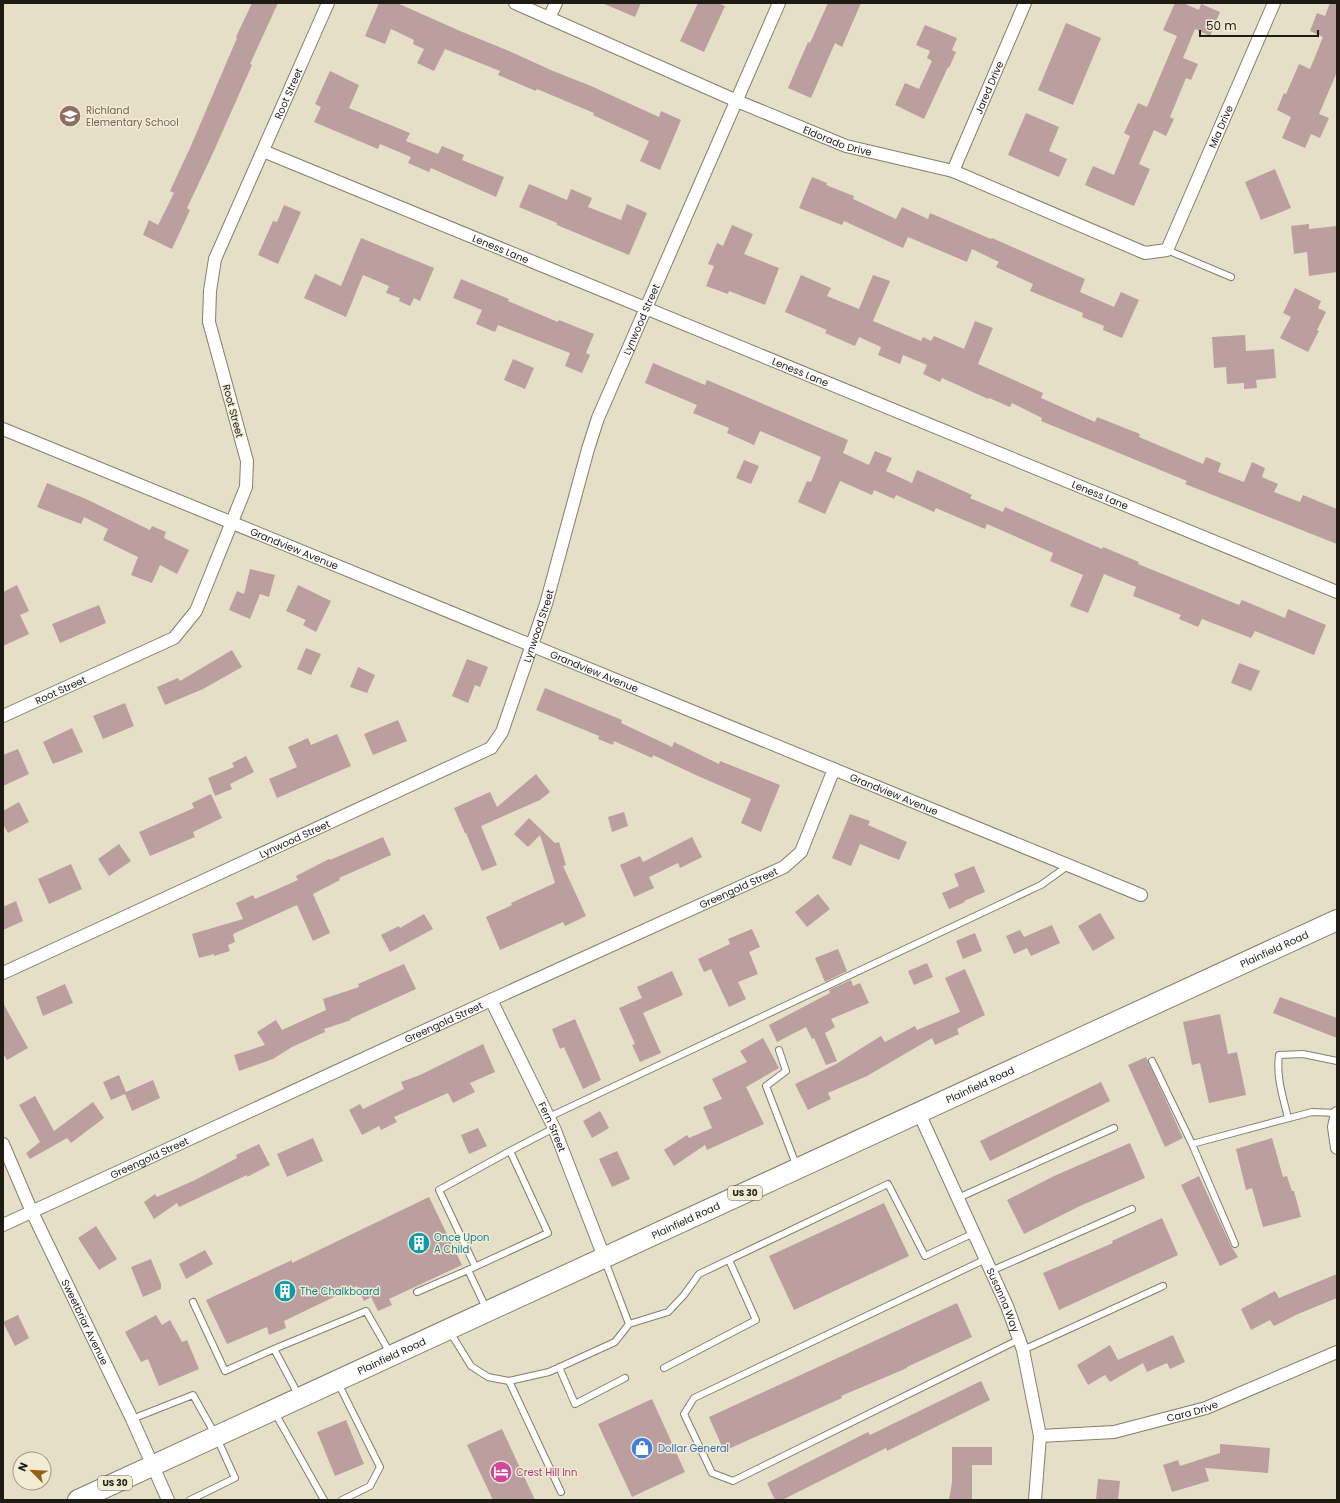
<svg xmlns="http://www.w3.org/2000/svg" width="1340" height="1503" font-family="Poppins,sans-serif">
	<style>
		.building { fill: #ba9f9e }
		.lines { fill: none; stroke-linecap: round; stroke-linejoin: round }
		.lane-casing { stroke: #847e69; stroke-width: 8 }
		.street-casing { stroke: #847e69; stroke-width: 14 }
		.primary-casing { stroke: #847e69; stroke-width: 22 }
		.lane { stroke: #fff; stroke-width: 6 }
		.street { stroke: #fff; stroke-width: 12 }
		.primary { stroke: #fff; stroke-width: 20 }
		.labels { text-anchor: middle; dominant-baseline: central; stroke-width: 3; stroke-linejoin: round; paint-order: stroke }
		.shield { fill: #f2ecd4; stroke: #5d5a4d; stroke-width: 1 }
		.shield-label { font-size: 9px; font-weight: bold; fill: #1d1b13 }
		.street-label { font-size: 10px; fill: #1d1b13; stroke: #f2ecd4 }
		.education-label { font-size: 10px; fill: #785e54; stroke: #f2ecd4; text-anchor: start }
		.culture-label { font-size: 10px; fill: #0d838f; stroke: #f2ecd4; text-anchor: start }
		.shop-label { font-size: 10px; fill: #366cbe; stroke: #f2ecd4; text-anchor: start }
		.hotel-label { font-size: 10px; fill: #b23c85; stroke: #f2ecd4; text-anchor: start }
	</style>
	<rect width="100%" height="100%" fill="#e5dfc7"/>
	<path class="building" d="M252,3h26l-28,61 2,1 -39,88 -26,55 3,2 -18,39 -29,-14 6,-15 9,5 16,-32 -4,-2 20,-43 47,-110 -1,-1z
		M379,3h18l63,28 49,20 44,20 38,15 68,31 2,-6 20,9 -21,50 -20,-9 9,-20 -56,-26 1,-2 -57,-24 -1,2 -12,-5 -26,-11 2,-4 -55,-22 -11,22 -17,-8 7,-14 -11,-5 1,-4 -23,-11 -6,15 -20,-8z
		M602,3h39l-6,14z
		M698,3h20l7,3 -21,46 -24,-11z
		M828,3h33l-19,44 -7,-4 -24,55 -23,-10 20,-46 2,1z
		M1175,3h8l16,7 2,-6 19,8 -10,24 -15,-7 -12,29 15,6 -7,16 -5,-2 -16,39 4,2 -8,17 -12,-6 -15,34 11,5 -16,37 -49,-21 8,-19 21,9 16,-39 -6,-3 14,-30 9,4 30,-71 -14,-6z
		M1330,3h7v69l-18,42 10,4 -9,20 -9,-4 -6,14 -23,-10 9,-21 -14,-7 7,-17 2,1 13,-30 11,5 13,-32 -13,-6 7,-18 8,3z
		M1066,23l35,15 -28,67 -35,-15z
		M925,25l32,13 -5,12 4,2 -7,16 -1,-1 -24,52 -29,-14 10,-22 14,6 13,-28 -5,-3 3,-7 -14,-6z
		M330,71l29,14 -10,23 61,25 -4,8 32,13 4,-8 22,9 -2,5 42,17 -8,20 -65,-29 -2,4 -21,-9 3,-6 -31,-13 -2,5 -64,-27 7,-15 -6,-3z
		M1026,113l33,14 -10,24 18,8 -8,18 -51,-22z
		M1275,169l16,39 -30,12 -16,-38z
		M812,177l15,6 -1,2 28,11 -1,3 43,20 6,-12 26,12 2,-6 61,26 1,-1 93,41 -5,13 34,15 7,-15 18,8 -17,38 -19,-8 1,-4 -22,-9 1,-4 -53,-22 3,-7 -37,-17 3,-5 -27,-13 -5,13 -59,-25 -5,11 -59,-27 -2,4 -43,-17z
		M529,184l38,16 4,-11 21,9 -4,9 33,13 6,-16 20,9 -18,42 -72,-30v-2l-38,-16z
		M284,205l17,7 -23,52 -20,-9 15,-34 4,1z
		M1309,224v5l28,-3v46l-28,4 -2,-24 -13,2 -3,-28z
		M732,225l21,9 -9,20 35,14 -14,37 -36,-14 -1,3 -22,-8 8,-20 -6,-2 9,-21 6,3z
		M361,238l73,30 -14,33 -6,-3 -4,8 -11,-5 1,-3 -14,-5 3,-7 -26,-11 -17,42 -42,-19 11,-24 26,12z
		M801,275l30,13 -4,8 32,13 14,-34 17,6 -17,40 48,20 2,-4 8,4 3,-5 30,13 11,-28 18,7 -15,36 65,29 -2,5 54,24 2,-5 43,17 -1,3 64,27 3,-7 15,6 -3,9 26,10 8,-20 13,6 -3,9 16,7 -4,8 26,10 3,-7 34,14v35l-152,-60 2,-3 -146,-60 1,-3 -30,-15 -2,4 -21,-9 -1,1 -46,-21 -2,4 -17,-8 4,-9 -24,-10 -3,9 -22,-9 3,-8 -22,-10 -4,9 -30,-13 2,-3 -42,-18z
		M461,279l48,20 -1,2 50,21 1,-2 35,14 -8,19 4,2 -8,18 -17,-7 5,-13 -72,-28 -3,7 -19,-8 6,-14 -29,-12z
		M1295,288l26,13 -3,7 8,4 -9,18 2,1 -11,21 -28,-14 11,-21 -8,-4z
		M1245,335l1,16 28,-2 2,29 -20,2 1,8 -13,1v-6l-17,1 -1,-17 -12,1 -2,-31z
		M513,359l21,9 -9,21 -21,-9z
		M653,363l52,22 2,-5 141,60 -5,13 26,12 6,-14 17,7 -6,13 26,12 5,-13 55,25 -2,3 33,14 2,-5 97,42 1,-2 36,15 -1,2 101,41 3,-5 43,18 3,-9 38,16 -12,30 -59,-24 -4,7 -49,-19 -4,8 -19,-8 2,-4 -48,-19 3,-9 -32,-13 -16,39 -18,-7 13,-31 -33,-14 3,-8 -66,-29 -2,5 -49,-21 -2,4 -38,-17 -2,4 -20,-9 -2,5 -32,-14 -15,33 -27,-12 9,-21 4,1 10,-25 -61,-26 -6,14 -27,-12 2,-5 -36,-15 4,-8 -52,-22z
		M744,460l15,6 -8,18 -15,-6z
		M47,483l39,16 64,31 2,-4 14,6 -2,6 25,12 -12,24 -17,-9 -8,18 -21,-8 7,-18 -35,-17 5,-11 -24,-12 -3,7 -44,-17z
		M250,569l25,6 -6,22 -9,-3 -10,25 -21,-9 8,-19 7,3z
		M17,585l12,26 -9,4 9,19 -26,12v-54z
		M298,585l33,16 -15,31 -13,-7 3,-5 -20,-9z
		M99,605l7,18 -46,20 -8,-19z
		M306,648l15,6 -10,21 -14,-6z
		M232,650l10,17 -39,22 -38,16 -8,-18 21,-9 2,3z
		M467,659l21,8 -8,20 -5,-2 -7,18 -16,-7z
		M1239,663l21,8 -9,20 -20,-8z
		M358,667l17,8 -8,18 -17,-6z
		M545,688l77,32 -1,3 51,24 2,-5 45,22 1,-3 60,24 -19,47 -20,-9 10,-24 -53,-23 -45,-21 -1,3 -38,-17 -1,4 -15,-6 1,-3 -63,-26z
		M125,703l9,23 -31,13 -10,-23z
		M398,720l9,21 -34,14 -9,-21z
		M72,728l11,24 -30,12 -10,-22z
		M337,734l14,32 -74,32 -8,-19 28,-12 -9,-20 20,-9 3,7z
		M18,749l11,25 -26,12v-31z
		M246,756l8,16 -24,12 2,5 -17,7 -7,-18 26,-11 -2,-4z
		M536,774l14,18 -10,8 -59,26 16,39 -15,6 -16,-38h-1l-11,-25 36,-16 7,15z
		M211,794l11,24 -29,14 2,5 -45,19 -11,-24 55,-24 -2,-5z
		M19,802l10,20 -21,11 -5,-9v-13z
		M624,812l4,14 -16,6 -4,-15z
		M850,814l20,7 -2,4 39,17 -8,18 -39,-16 -9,22 -19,-8z
		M529,818l26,25 4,-1 7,23 -3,1 23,50 -21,10 -2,-4 -63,28 -14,-33 26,-12 -1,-2 44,-20 -15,-48 -12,12 -14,-13z
		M383,837l8,18 -52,23 1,2 -27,14 17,39 -17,8 -16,-36 -64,29 2,8 -7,3 2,6 -16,5v-2l-15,4 -7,-24 51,-15 -7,-16 17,-8 2,4 43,-19 -2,-4 33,-17 1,1z
		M692,837l10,20 -22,11 -2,-5 -29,14 5,11 -20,9 -14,-32 20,-9 3,6z
		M119,844l12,17 -22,15 -11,-17z
		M71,864l11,25 -33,15 -11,-25z
		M974,866l11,26 -21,9 1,1 -16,7 -7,-16 17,-7 -5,-12z
		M818,894l12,15 -23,18 -12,-15z
		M16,901l7,20 -20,9v-23z
		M1100,913l15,25 -22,13 -15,-25z
		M424,914l9,15 -43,23 -9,-17 18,-9 1,2z
		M1052,925l8,18 -29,13 -4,-8 -13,6 -8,-18 14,-6 4,7z
		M752,929l8,18 -11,5 9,22 -20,8 8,17 -17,8 -18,-38 -7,3 -6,-13 32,-15 -2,-5z
		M975,933l7,18 -19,8 -7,-18z
		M838,949l9,22 -22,11 -10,-24z
		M927,963l6,14 -19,8 -6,-14z
		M404,964l12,25 -66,30 1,1 -27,9 1,3 -33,15 -19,12 -34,12 -5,-16 31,-10 -8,-13 19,-12 6,10 44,-20 -3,-11 36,-12 -1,-3z
		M965,969l20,46 -28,14 2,5 -24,11 -3,-7 -65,38 -39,17 3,6 -23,11 -13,-26 41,-20 45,-28 4,6 30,-16 2,4 43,-18 -15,-34z
		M672,971l11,24 -40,18 18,40 -21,9 -8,-17 3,-1 -16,-36 23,-10 -5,-11z
		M851,980l2,6 7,-3 9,20 -38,16 4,8 -10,6 12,28 -11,4 -12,-27 -2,1 -6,-12 -29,15 -8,-17 61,-32 -1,-3z
		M65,984l8,19 -30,13 -7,-19z
		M1280,997l57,21v20l-64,-25z
		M3,1003l25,45 -21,12 -4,-7z
		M1220,1014l8,40 9,-2 9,43 -37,8 -9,-40 -8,2 -9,-43z
		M575,1019l26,61 -18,9 -19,-42 -4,2 -8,-20z
		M763,1038l16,30 -33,19 18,37 -57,26 -2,-5 -31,21 -10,-16 23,-15 2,3 23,-10 -9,-21 19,-8 -10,-20 35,-17 -7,-11z
		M483,1044l12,28 -25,11 5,9 -22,11 -5,-10 -54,24 3,5 -16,8 -2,-4 -17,9 -13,-25 11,-6 3,5 41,-20 -3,-7 19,-7z
		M1146,1057l37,81 -18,9 -37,-82z
		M119,1075l7,17 27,-12 7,18 -28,13 -7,-17 -14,6 -8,-18z
		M1101,1082l9,19 -120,60 -10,-20z
		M35,1096l19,35 39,-29 11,16 -33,25 -4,-5 -37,21 -4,-6 14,-11 -21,-37z
		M600,1111l9,17 -17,10 -9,-17z
		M478,1128l9,18 -18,8 -8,-19z
		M313,1138l10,23 -36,16 -10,-23z
		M1272,1138l11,39 4,-1 5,15h2l7,26 -38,10 -11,-39 -6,2 -10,-41z
		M1130,1143l15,35 -65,28 -56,28 -17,-34 47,-24z
		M259,1144l11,21 -23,12v-2l-68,32 -2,-4 -23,16 -10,-17 11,-8 2,3 38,-17 42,-22 -1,-3z
		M617,1151l13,28 -18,8 -13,-28z
		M1199,1176l32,70 7,11 -18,9 -39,-81z
		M429,1197l33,68 -73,34 3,6 -14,6 -7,-14 -7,4 -7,-15 -73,35 2,7 -17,7 -2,-8 -40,17 -21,-44 86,-40v3z
		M884,1203l25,53 -115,54 -25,-54z
		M1162,1218l16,37 -119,55 -16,-37 70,-30 -1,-2z
		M96,1226l21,33 -18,11 -21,-32z
		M205,1250l8,14 -27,15 -7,-15z
		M151,1259l10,25v5l-18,8 -12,-30z
		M1337,1274v24l-39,16 -24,12 -4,-6 -19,10 -10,-21 34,-18 4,7z
		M957,1303l15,34 -65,30v1l-66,28 1,2 -118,53 -15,-34z
		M18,1315l11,23 -14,8 -12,-24z
		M156,1315l6,10 8,-5 12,22 5,-2 12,29 -40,17 -11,-27 -7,3 -16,-30z
		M1173,1335l12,27 -15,7 -3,-6 -20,9 -4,-9 -33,19 -5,-7 -17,10 -11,-20 33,-20 8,15z
		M981,1381l9,19 -103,51 -1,-3 -104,52h-7l-8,-17 101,-51 2,3z
		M652,1399l33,73 -53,25 -34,-73z
		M346,1420l18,44 -29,12 -18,-44z
		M502,1429l33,71h-42l-26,-55z
		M1220,1444l50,4 -2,25 -63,-5 4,13 -37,11 -9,-27 15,-5 2,6 40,-13z
		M952,1447h40v18h-20v35h-23l3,-18z
		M1098,1479l22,2 -2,19h-22z"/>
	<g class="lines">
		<g class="lane-casing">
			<path id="lane" d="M1167,250l64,27
				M779,1050l7,21 -20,15 31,81
				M1152,1061l40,83 120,-32 25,1
				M549,1117l492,-232 28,-20
				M1288,1118c-5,-21 -12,-41 -9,-63l24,-1 34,7
				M1192,1144l43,100
				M958,1198l156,-70
				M986,1259l-292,139 -10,16 28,59 21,8 287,-142
				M605,1261l24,63 39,-12 16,-17 15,-21 189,-90 37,72 49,-23
				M475,1266l-36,-76 71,-39
				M991,1271l141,-62
				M417,1292l51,-22
				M193,1302l32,69 49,-22
				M487,1310l-19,-40 80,-37 -38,-82 44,-23
				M450,1332l21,34 17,11 21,4 40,-9 66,-30 14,-18
				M1023,1350l140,-64
				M559,1367l16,37 50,-26
				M664,1368l92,-48 -27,-60
				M509,1381l52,111
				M338,1383l42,84 -10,19 -28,14
				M299,1396l-25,-47 92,-38 24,42
				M275,1413l49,87
				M132,1419l61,-24 23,41 19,42 -45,22"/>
		</g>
		<g class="street-casing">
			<g id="street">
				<path id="s1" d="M515,3l222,98 109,45 107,25 192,82 22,-3 107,-247"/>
				<path d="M549,18l7,-15"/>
				<path id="s2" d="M263,151l1074,441"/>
				<path id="s3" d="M953,171l72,-168"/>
				<path id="s4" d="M3,429l1138,466"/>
				<path id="s5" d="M3,716l171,-78 22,-27 50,-124 1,-26 -38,-139 1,-31 5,-32 113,-256"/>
				<path id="s6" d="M3,973l488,-225 11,-16 44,-128 42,-155 10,-31 181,-415"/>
				<path id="s7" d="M491,1000l63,128 50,129"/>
				<path id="s8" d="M919,1113l88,193 16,44 17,86 -5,64"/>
				<path d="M1337,1113l-3,14 3,21"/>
				<path id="s9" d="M3,1144l29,68 100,207 36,81"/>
				<path id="s10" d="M3,1225l488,-225 293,-133 17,-15 33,-83"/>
				<path id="s11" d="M1040,1436l74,-4 92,-24 131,-56"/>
			</g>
		</g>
		<g class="primary-casing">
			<g id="primary">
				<path id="s12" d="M78,1500l1259,-580"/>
			</g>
		</g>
		<use href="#lane" class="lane"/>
		<use href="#street" class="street"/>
		<use href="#primary" class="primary"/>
	</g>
	<defs>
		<g id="school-disc" transform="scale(1.15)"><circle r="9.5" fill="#8d6e63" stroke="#f2ecd4"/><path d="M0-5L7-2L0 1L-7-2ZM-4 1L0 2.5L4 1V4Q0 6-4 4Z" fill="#fff"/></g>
		<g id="building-disc" transform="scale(1.15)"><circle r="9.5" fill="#0f9aa8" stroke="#f2ecd4"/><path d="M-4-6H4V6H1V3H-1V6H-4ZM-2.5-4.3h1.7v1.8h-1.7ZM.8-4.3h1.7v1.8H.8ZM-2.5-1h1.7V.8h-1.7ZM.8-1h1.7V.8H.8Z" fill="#fff"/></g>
		<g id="shop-disc" transform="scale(1.15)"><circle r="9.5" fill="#3f7fe0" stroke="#f2ecd4"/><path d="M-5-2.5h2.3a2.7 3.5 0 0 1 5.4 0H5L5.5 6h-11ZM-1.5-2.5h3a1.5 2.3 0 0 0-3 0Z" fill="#fff"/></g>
		<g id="hotel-disc" transform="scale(1.15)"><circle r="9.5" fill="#d1479c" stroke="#f2ecd4"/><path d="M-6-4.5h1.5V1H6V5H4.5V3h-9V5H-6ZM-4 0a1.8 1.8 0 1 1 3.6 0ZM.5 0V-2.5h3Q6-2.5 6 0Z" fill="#fff"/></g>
	</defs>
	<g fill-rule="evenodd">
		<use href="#school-disc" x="70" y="116"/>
		<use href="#building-disc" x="419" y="1243"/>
		<use href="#building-disc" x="285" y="1291"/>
		<use href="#shop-disc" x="642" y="1448"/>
		<use href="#hotel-disc" x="501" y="1472"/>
	</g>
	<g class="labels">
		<g class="shield">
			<rect x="728" y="1186" width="34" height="14" rx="3"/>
			<rect x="98" y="1476" width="34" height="14" rx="3"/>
		</g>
		<g class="shield-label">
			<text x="745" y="1193">US 30</text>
			<text x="115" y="1483">US 30</text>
		</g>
		<g class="street-label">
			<text stroke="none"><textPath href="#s3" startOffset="91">Jared Drive</textPath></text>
			<text stroke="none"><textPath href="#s5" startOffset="771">Root Street</textPath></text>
			<text stroke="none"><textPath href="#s1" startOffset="836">Mia Drive</textPath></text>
			<text stroke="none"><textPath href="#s1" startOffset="351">Eldorado Drive</textPath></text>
			<text stroke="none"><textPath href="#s2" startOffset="257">Leness Lane</textPath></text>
			<text stroke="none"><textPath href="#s6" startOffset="993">Lynwood Street</textPath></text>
			<text stroke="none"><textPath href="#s2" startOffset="581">Leness Lane</textPath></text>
			<text transform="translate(233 411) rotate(75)">Root Street</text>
			<text stroke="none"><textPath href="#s2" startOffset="905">Leness Lane</textPath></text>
			<text stroke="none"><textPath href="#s4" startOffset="315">Grandview Avenue</textPath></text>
			<text stroke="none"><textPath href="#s6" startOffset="669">Lynwood Street</textPath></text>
			<text stroke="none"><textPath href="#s4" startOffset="639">Grandview Avenue</textPath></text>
			<text stroke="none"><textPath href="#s5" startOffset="63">Root Street</textPath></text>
			<text stroke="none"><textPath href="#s4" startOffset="963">Grandview Avenue</textPath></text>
			<text stroke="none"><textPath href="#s6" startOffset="321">Lynwood Street</textPath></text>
			<text stroke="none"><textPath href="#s10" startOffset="809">Greengold Street</textPath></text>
			<text stroke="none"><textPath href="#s12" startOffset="1317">Plainfield Road</textPath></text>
			<text stroke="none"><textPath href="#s10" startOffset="485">Greengold Street</textPath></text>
			<text stroke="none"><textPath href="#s12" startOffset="993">Plainfield Road</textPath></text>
			<text stroke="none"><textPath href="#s7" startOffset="141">Fern Street</textPath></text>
			<text stroke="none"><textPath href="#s10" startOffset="161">Greengold Street</textPath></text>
			<text stroke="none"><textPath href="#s12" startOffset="669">Plainfield Road</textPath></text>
			<text stroke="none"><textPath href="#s8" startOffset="205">Susanna Way</textPath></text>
			<text stroke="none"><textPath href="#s9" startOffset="196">Sweetbriar Avenue</textPath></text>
			<text stroke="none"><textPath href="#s12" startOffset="345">Plainfield Road</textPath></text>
			<text stroke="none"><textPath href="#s11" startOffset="155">Cara Drive</textPath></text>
		</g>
		<g class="education-label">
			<text x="86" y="110">Richland<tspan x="86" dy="12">Elementary School</tspan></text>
		</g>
		<g class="culture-label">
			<text x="434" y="1237">Once Upon<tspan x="434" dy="12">A Child</tspan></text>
			<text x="300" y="1291">The Chalkboard</text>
		</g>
		<g class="shop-label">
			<text x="658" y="1448">Dollar General</text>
		</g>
		<g class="hotel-label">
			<text x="516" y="1472">Crest Hill Inn</text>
		</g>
	</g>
	<rect width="1340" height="1503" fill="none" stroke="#1d1b13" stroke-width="8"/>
	<g transform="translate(32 1471) rotate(294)"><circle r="19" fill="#f2ecd4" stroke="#9d9887"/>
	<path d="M0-3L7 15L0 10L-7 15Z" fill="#966017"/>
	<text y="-6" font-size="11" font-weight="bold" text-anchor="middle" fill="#1d1b13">N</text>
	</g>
	<path d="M1200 30v6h118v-6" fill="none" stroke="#1d1b13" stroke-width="2"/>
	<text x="1206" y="30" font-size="12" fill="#1d1b13" stroke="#f2ecd4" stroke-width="3" paint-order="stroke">50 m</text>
</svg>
